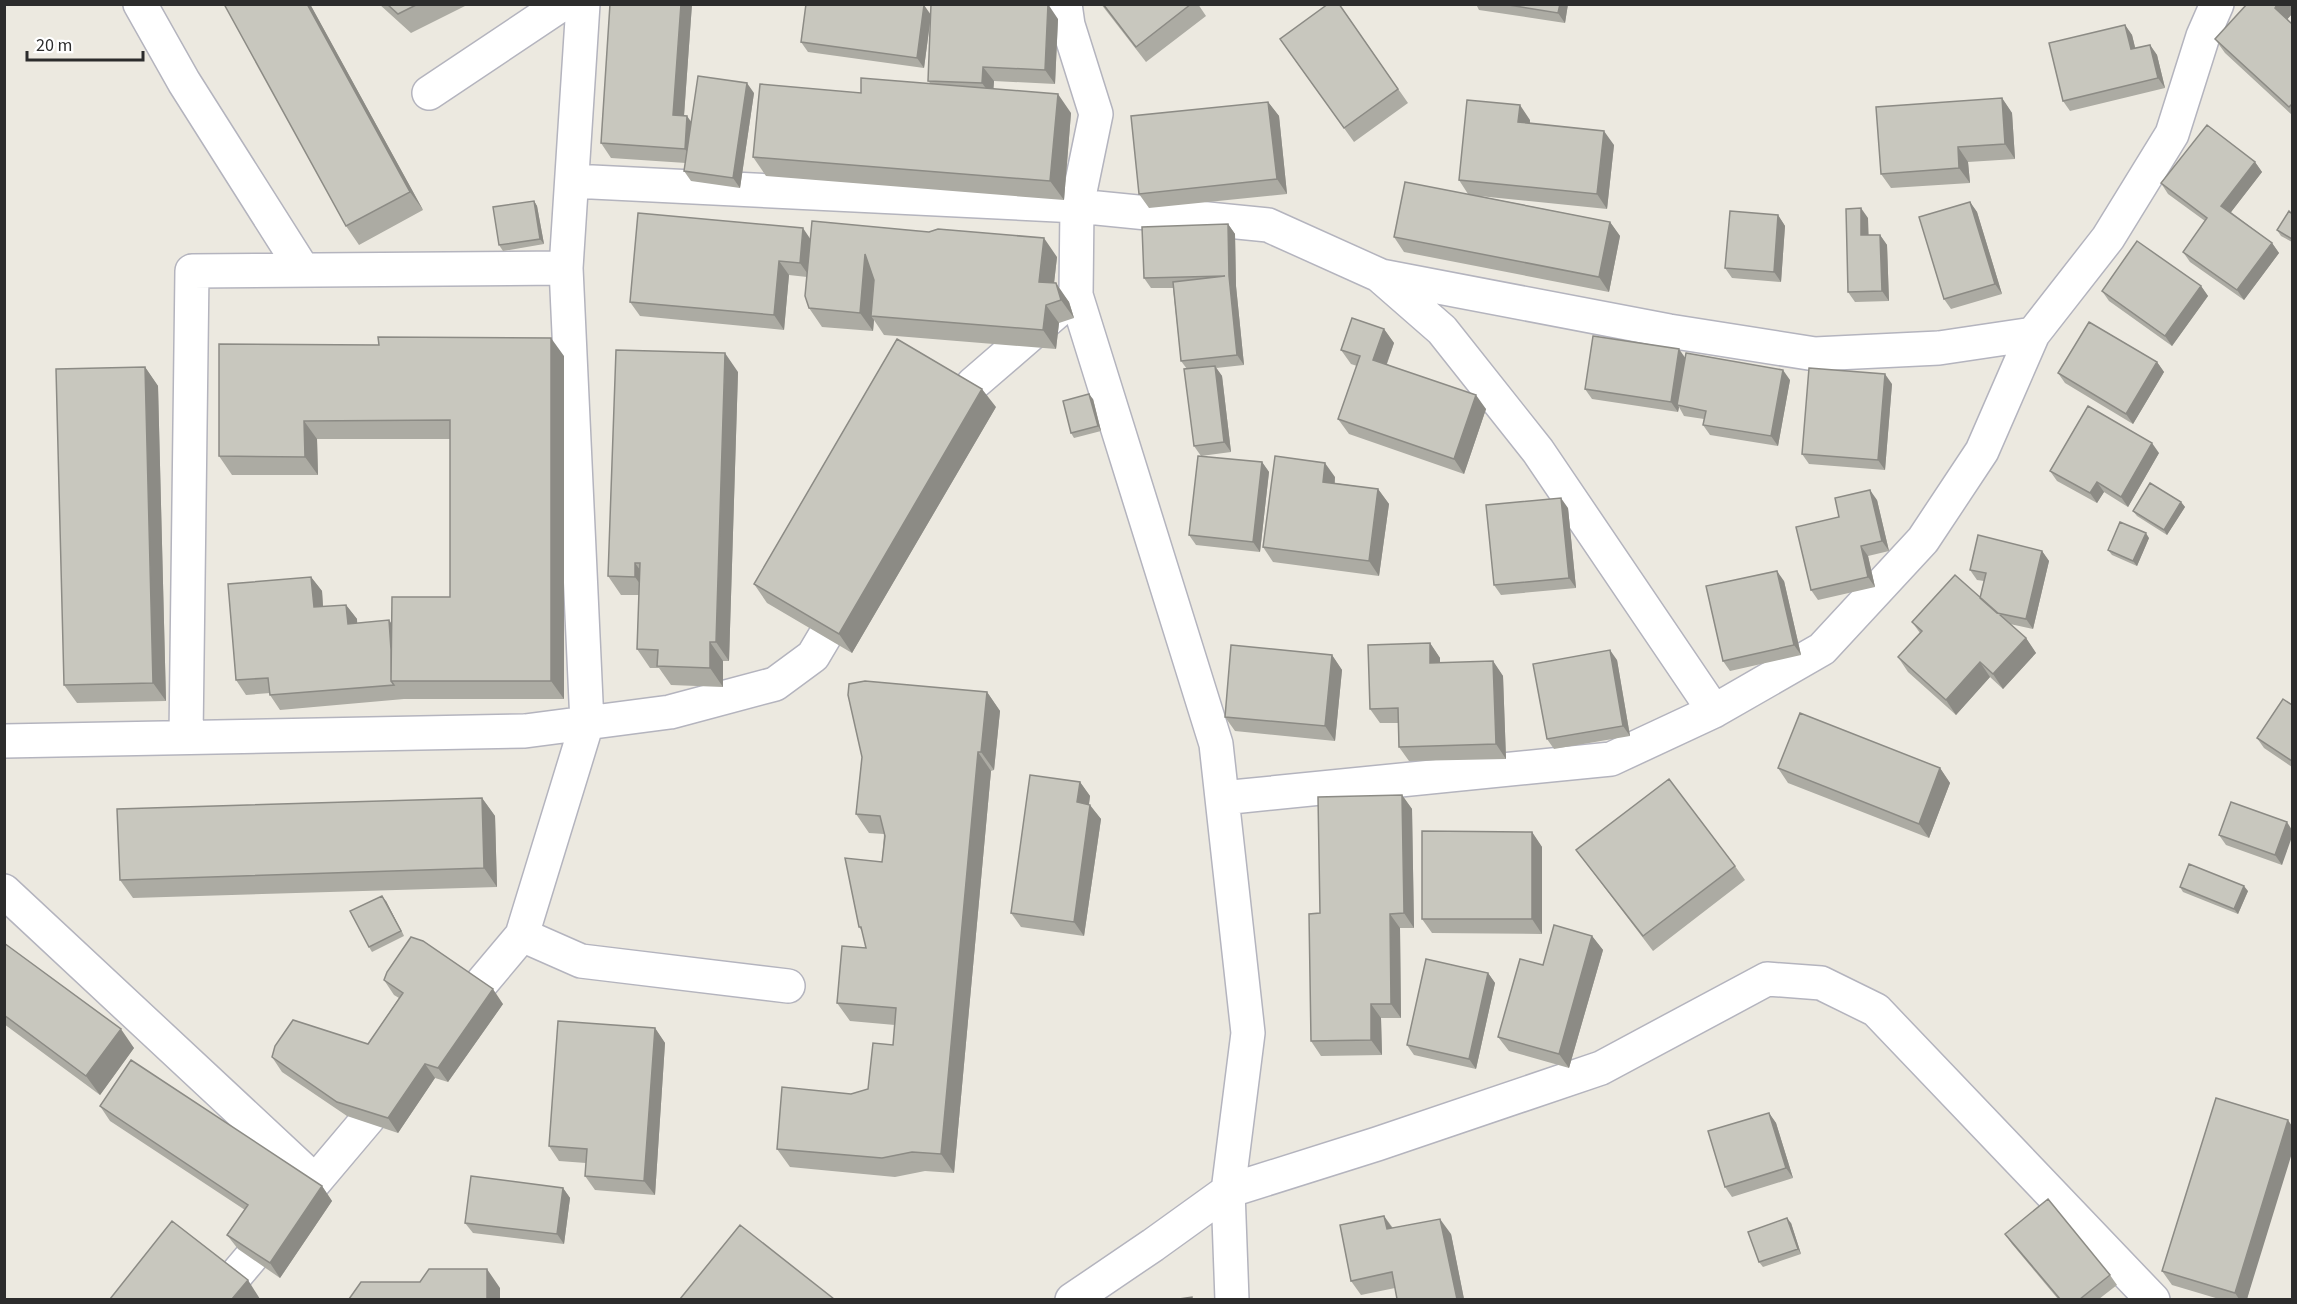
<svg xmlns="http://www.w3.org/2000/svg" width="2297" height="1304" font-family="'Source Sans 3',sans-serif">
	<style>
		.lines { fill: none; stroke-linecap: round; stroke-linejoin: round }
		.minor-casing { stroke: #b4b4be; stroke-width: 36 }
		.minor { stroke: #fff; stroke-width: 33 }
		.wall { fill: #acaba3 }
		.shaded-wall { fill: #8c8b85 }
		.building { fill: #c8c7be; stroke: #8c8b85; stroke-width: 1.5 }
	</style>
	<rect width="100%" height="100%" fill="#ece9e0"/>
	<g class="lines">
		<g class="minor-casing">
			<path id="minor" d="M140,4l44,78 119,188
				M429,93l133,-89
				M572,181l505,25 191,19 111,50 63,55 96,121 176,260
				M1381,276l288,55 146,23 124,-6 94,-14
				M950,423l23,-39 103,-89 1,-89 19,-92 -28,-89 -3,-21
				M186,737l6,-466 374,-3
				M4,741l521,-10 145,-19 105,-28 38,-28 35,-59
				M1222,798l389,-39 103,-48 108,-62 101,-109 59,-89 51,-117 75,-96 64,-104 31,-98 14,-32
				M4,891l311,290
				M522,935l59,26 207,25
				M453,1017l69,-82 65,-212 -21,-455 17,-264
				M215,1300l178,-211
				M1072,1300l81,-55 75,-54 20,-158 -32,-289 -140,-449
				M1232,1300l-4,-109 149,-47 224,-76 166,-89 54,4 55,27 277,290"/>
		</g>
		<use href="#minor" class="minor"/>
	</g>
	<path class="wall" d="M310,4l113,206 -64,35 -13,-19z
		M379,4h90l-58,29z
		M610,4h82l-8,112 7,6 63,-29 -14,95 -49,-7 -7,-10 2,-8 -75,-5 -10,-15z
		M1101,4h97l8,12 -60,46z
		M1339,4l69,99 -54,39 -74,-103z
		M1476,4h92l-3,19 -86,-13z
		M2292,4v10l-5,5 5,5v91l-67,-62 -10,-14z
		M931,15l-7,53 -116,-16 -7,-10z
		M1058,19l-3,65 -61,-3 -1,8 78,24 -7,87 -298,-24 -13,-19 108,-64 69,-10 -2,-2z
		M2125,25l7,10 3,13 15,-3 7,10 8,33 -95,23 -7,-10z
		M2002,98l10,15 3,46 -47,3 2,21 -79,5 -10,-14z
		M1268,102l11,14 8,78 -138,14 -10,-14z
		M1530,120v3l84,22 -7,64 -128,-13 131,26 10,14 -11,56 -205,-40 -10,-15 74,-43 -9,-14z
		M2255,162l7,10 -31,40 41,31 7,10 -35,47 -54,-38 -7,-10 22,-31 -37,-27 -7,-11z
		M534,201l3,5 7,38 -41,7 -4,-6z
		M1970,202l7,10 25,82 -51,15 -7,-10z
		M2292,214v28l-11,-6 -4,-6z
		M1778,215l7,11 -4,56 -49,-4 -7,-10z
		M1868,218v17h12l7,10 2,56 -34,1 -7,-10z
		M1228,224l7,10 1,52 8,79 -28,3 6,8 9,76 -30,4 -7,-10 -7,-77 -6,-8 -8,-73h-22l-7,-10z
		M811,239l246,18 -3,26 15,19 5,16 -15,5 -3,26 -172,-14 -10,-15 -1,11 -51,-4 -13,-19 -2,-31 -18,-2 -5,55 -144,-14 -10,-14z
		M2201,286l7,10 -36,50 -63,-45 -7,-10z
		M1384,329l10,14 -7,21 99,45 -22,65 -115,-40 -11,-15 19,-53 -6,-2 -10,-14z
		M219,344l345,12v343h-160l-124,11 -10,-15v-2l-24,2 -10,-15 75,-103 11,14 1,16 23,-2 11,14v4h35l58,-26v-158h-133l1,36h-86l-13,-19z
		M1685,358l105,22 -12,66 -68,-11 -7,-10 1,-6 -20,-3 -5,-9 -1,5 -86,-13 -7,-10z
		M2157,362l7,10 -31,52 -68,-41 -7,-10z
		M145,367l13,19 8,315 -89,2 -13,-18z
		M738,372l-9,289h-6v26l-52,-2 -12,-17h-9l-13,-19 2,-54h-18l-13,-19z
		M1892,384l-7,86 -76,-6 -7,-10z
		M1093,399l8,32 -27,7 -3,-5z
		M996,407l-144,246 -85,-50 -13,-19z
		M2159,453l-31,54 -24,-15 -7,11 -40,-22 -7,-10z
		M1262,462l7,10 -9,80 -64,-7 -7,-10z
		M1335,477v6l43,6 11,15 -10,72 -106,-14 -10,-15z
		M1877,500l12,51 -21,5 7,31 -57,13 -7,-10 28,-73z
		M2181,502l4,5 -18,28 -30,-19 -4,-5z
		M1568,508l8,80 -75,7 -7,-10z
		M2149,538l-12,28 -25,-11 -4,-5z
		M2042,551l7,10 -16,68 -23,-5 16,14 10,15 -33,36 -13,-12 -34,38 -48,-43 -10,-15 22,-24 -8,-11 68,-24 4,-17 -7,-1 -7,-10z
		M1784,581l17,74 -71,16 -7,-10z
		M1430,643l10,15v5l53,-2 10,15 3,83 -97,2 -10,-14 -1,-24h-18l-10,-14z
		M1332,655l10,15 -7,71 -100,-10 -10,-14z
		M1617,660l13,76 -76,13 -7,-10z
		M987,692l13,19 -6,59 -3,1 -37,402 -29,-2 -30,6 -105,-10 -13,-18 74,-55 17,-5 25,-44 2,-20 -45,-4 -13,-18 29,-55 -4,-17 -3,-4 23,-65 2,-28 -15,-1 -13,-19 6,-57z
		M2292,705v62l-28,-19 -7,-10z
		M1778,768h162l10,15 -21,55 -141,-55z
		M1080,782l10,14 -1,9 12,14 -17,117 -63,-9 -10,-14z
		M1402,795l10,14 2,119h-14l1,90h-20l1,37 -61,1 -10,-15 9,-128z
		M482,798l13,18 2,71 -364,11 -13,-18z
		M2287,822l-5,43 -56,-20 -7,-10z
		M1532,832l10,15v87l-110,-1 -10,-14z
		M1576,850l159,16 10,14 -92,71z
		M2180,887l68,4 -10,23 -55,-22z
		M386,901l18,35 -32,16 -3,-5z
		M1592,936l11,14 -34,118 -60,-17 -11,-14z
		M4,943l130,105 -34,47 -96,-71z
		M1488,973l7,10 -19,86 -62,-14 -7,-10z
		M384,980l119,24 -55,78 -13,-4 -37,55 -51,-17 -65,-44 -10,-15 96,-13 31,-46 -5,-3z
		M655,1028l10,15 -10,152 -60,-5 -10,-14 1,-13 -27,-2 -10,-15z
		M100,1106l222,80 10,15 -52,77 -42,-29 -11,-14 18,-25 -135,-89z
		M1769,1113l7,10 17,55 -61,19 -7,-10z
		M2292,1126l-45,173h-28l-47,-14 -10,-14z
		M563,1188l7,10 -6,46 -91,-11 -8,-10z
		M1384,1216l9,12 58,6 13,65h-67l-2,-11 -34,7 -10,-14z
		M1791,1223l10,31 -38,13 -4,-5z
		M2005,1234l105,41 7,10 -18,14h-41l-46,-55z"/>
	<path class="shaded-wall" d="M307,4h3l113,206 -13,-18z
		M681,4h11l-9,125 -10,-14z
		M1048,4l10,15 -3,65 -10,-14z
		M1560,4h8l-3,19 -7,-10z
		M2277,4h15v10l-7,8 -10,-14z
		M924,5l7,10 -7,53 -7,-10z
		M2125,25l7,10 6,24 -7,-10z
		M2150,45l7,10 8,33 -7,-10z
		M983,67l11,14 -1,17 -11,-15z
		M747,83l7,10 -14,95 -7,-10z
		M1058,94l13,19 -7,87 -14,-19z
		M2002,98l10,15 3,46 -10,-15z
		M1268,102l11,14 8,78 -10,-15z
		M1520,105l10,15 -1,17 -11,-15z
		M687,116l10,14 -2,34 -10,-15z
		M1604,131l10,14 -7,64 -10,-15z
		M1958,147l10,15 2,21 -11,-15z
		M2255,162l7,10 -34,44 -7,-10z
		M534,201l3,5 7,38 -4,-5z
		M1970,202l7,10 25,82 -7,-10z
		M1861,208l7,10 1,27 -8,-10z
		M1778,215l7,11 -4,56 -7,-10z
		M1610,222l10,14 -11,56 -10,-15z
		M1228,224l7,10 1,52 8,79 -7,-10 -8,-79z
		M803,228l10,15 -3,34 -10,-14z
		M1880,235l7,10 2,56 -7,-10z
		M1044,238l13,19 -5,44 -13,-19z
		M2272,243l7,10 -35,47 -7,-10z
		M865,254l13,19 -7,43 3,4 -1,11 -13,-18z
		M779,261l10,14 -5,55 -10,-15z
		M1056,283l13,19 5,16 -13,-18z
		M2201,286l7,10 -36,50 -7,-10z
		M1046,305l13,18 -3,26 -13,-19z
		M1384,329l10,14 -11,31 -10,-14z
		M551,338l13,18v343l-13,-18z
		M1679,349l7,10 -9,46 2,2 -1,5 -7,-10z
		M725,353l13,19 -9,289 -13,-19z
		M2157,362l7,10 -31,52 -7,-10z
		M1215,366l7,10 9,76 -7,-10z
		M145,367l13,19 8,315 -13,-18z
		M1783,370l7,10 -12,66 -7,-10z
		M1885,374l7,10 -7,86 -7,-10z
		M982,389l14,18 -144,246 -13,-19z
		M1089,394l4,5 8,32 -3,-5z
		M1476,395l10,14 -22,65 -10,-15z
		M304,421l13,18 1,36 -13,-18z
		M2152,443l7,10 -31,54 -7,-10z
		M1262,462l7,10 -9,80 -7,-10z
		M1325,463l10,14 -2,19 -10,-14z
		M2097,482l7,10 -7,11 -7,-10z
		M1378,489l11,15 -10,72 -10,-15z
		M1870,490l7,10 12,51 -7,-10z
		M1561,498l7,10 8,80 -7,-10z
		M2181,502l4,5 -18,28 -3,-5z
		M2146,533l3,5 -12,28 -4,-5z
		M1861,546l7,10 7,31 -7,-10z
		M2042,551l7,10 -16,68 -7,-10z
		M635,563l13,18v14l-13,-18z
		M1777,571l7,10 17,74 -7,-10z
		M311,577l11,14 2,31 -10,-15z
		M346,605l11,14 1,19 -10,-14z
		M389,620l10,14 -5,47z
		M2026,638l10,15 -33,36 -10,-15z
		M710,642l13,19v26l-13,-19z
		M1430,643l10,15v20l-10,-15z
		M1610,650l7,10 13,76 -7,-10z
		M1332,655l10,15 -7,71 -10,-15z
		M1493,661l10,15 3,83 -10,-15z
		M1980,662l10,15 -34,38 -10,-15z
		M987,692l13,19 -6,59 -13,-18z
		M978,752l13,19 -37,402 -13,-19z
		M1940,768l10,15 -21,55 -10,-14z
		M1080,782l10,14 -3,21 -10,-15z
		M1402,795l10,14 2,119 -10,-15z
		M482,798l13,18 2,71 -13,-19z
		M1090,805l11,14 -17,117 -10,-14z
		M2287,822l5,8v7l-10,28 -7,-10z
		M1532,832l10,15v87l-10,-15z
		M2244,886l4,5 -10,23 -4,-5z
		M382,896l4,5 18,35 -3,-5z
		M1390,914l10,14 1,90 -10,-14z
		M1592,936l11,14 -34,118 -10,-14z
		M1488,973l7,10 -19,86 -7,-10z
		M493,989l10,15 -55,78 -10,-14z
		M1371,1004l10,14 1,37 -11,-15z
		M655,1028l10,15 -10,152 -11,-14z
		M121,1029l13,19 -34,47 -14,-19z
		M425,1064l10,14 -37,55 -10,-15z
		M1769,1113l7,10 17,55 -7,-10z
		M2288,1120l4,6v27l-45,146h-8l-4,-6z
		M322,1186l10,15 -52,77 -10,-15z
		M563,1188l7,10 -6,46 -7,-10z
		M1384,1216l10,15 -7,-2z
		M1787,1218l4,5 10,31 -3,-5z
		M1440,1219l11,15 13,65h-7z
		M487,1269l13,19v11h-13z
		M248,1280l12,19h-28z"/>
	<path class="building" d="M224,4h83l103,188 -64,34z
		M387,4h31l-20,10z
		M610,4h71l-8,111 14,1 -2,33 -84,-6z
		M806,4l118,1 -7,53 -116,-16z
		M931,4h117l-3,66 -62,-3 -1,16 -54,-2z
		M1103,4h88l-55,43z
		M1328,4h11l59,85 -54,39 -64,-89z
		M1502,4h58l-2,9z
		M2247,4h30l-2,4 17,16v80l-3,3 -74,-68z
		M2125,25l6,24 19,-4 8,33 -95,23 -14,-58z
		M698,76l49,7 -14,95 -49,-7z
		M861,78l197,16 -8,87 -297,-24 7,-73 101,9z
		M2002,98l3,46 -47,3 1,21 -78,6 -5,-67z
		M1467,100l53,5 -2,17 86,9 -7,63 -138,-14z
		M1268,102l9,77 -138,15 -8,-78z
		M2207,125l48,37 -34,44 51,37 -35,47 -54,-38 24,-34 -46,-35z
		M1405,182l205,40 -11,55 -205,-40z
		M534,201l6,38 -41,6 -6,-38z
		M1970,202l25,82 -51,15 -25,-82z
		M1861,208v27h19l2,56 -34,1 -2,-83z
		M1730,211l48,4 -4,57 -49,-4z
		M2289,211l3,3v25l-15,-9z
		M638,213l165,15 -3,35 -21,-2 -5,54 -144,-13z
		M812,221l117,11 9,-3 106,9 -5,44 17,1 5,17 -15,5 -3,25 -172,-14 3,-36 -9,-26 -5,59 -51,-5 -4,-12z
		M1228,224l1,52 8,79 -56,6 -8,-79 52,-6 -81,2 -2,-51z
		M2137,241l64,45 -36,50 -63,-45z
		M1352,318l32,11 -11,31 103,35 -22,64 -116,-40 22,-63 -19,-6z
		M2089,322l68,40 -31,52 -68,-41z
		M1593,336l86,13 -8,53 -86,-13z
		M378,337l173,1v343h-160l1,-84h58v-177l-146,1 1,36 -86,-1v-112l160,1z
		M897,339l85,50 -143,245 -85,-50z
		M616,350l109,3 -9,289h-6v26l-53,-2 1,-16 -21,-1 3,-86h-5v14l-27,-1z
		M1686,353l97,17 -12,66 -68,-11 3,-14 -29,-6z
		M1215,366l9,76 -30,4 -10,-77z
		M145,367l8,316 -89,2 -8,-316z
		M1809,368l76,6 -7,86 -76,-6z
		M1089,394l9,32 -27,7 -8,-32z
		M2088,406l64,37 -31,54 -24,-15 -7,11 -40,-22z
		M1198,456l64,6 -9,80 -64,-7z
		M1275,456l50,7 -2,19 55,7 -9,72 -106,-14z
		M2150,483l31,19 -17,28 -31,-19z
		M1870,490l12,51 -21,5 7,31 -57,13 -15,-63 43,-10 -4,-19z
		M1561,498l8,80 -75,7 -8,-80z
		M2120,522l26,11 -13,28 -25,-11z
		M1978,535l64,16 -16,68 -29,-6 -17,-15 6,-25 -16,-3z
		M1777,571l17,74 -71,16 -17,-75z
		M1955,575l71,63 -33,36 -13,-12 -34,38 -48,-43 24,-26 -10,-9z
		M311,577l3,30 32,-2 2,19 41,-4 2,30v31l3,4 -124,10 -2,-17 -32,2 -8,-96z
		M1430,643v20l63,-2 3,83 -97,3 -1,-39 -28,1 -2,-64z
		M1231,645l101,10 -7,71 -100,-9z
		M1610,650l13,76 -76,13 -14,-75z
		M865,681l122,11 -6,60h-3l-37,402 -29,-2 -30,6 -105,-9 5,-62 69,7 17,-5 5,-46 20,2 3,-37 -59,-5 5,-57 24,2 -5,-21h-2l-14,-69 37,4 3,-26 -5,-20 -24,-2 6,-57 -14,-62 1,-11z
		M2283,699l9,6v56l-35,-23z
		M1800,713l140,55 -21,56 -141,-56z
		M1030,775l50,7 -3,20 13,3 -16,117 -63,-9z
		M1669,779l66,87 -92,70 -67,-86z
		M1402,795l2,118 -14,1 1,90h-20v36l-60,1 -2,-127 11,-1 -2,-116z
		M482,798l2,70 -364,12 -3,-71z
		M2231,802l56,20 -12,33 -56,-20z
		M1422,831l110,1v87h-110z
		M2189,864l55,22 -10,23 -54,-22z
		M382,896l19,35 -32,16 -19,-36z
		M1554,925l38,11 -33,118 -61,-17 22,-78 23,6z
		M411,937l12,4 70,48 -55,79 -13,-4 -37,54 -51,-16 -65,-45 3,-11 18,-26 75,24 35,-51 -19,-13 3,-8z
		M4,943l117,86 -35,47 -82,-61z
		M1426,959l62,14 -19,86 -62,-14z
		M558,1021l97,7 -11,153 -59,-5 2,-27 -38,-3z
		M131,1060l191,126 -52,77 -43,-28 21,-30 -148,-99z
		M2216,1098l72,22 -53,173 -73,-22z
		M1769,1113l17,55 -61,19 -17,-56z
		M471,1176l92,12 -6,46 -92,-11z
		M2048,1199l62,76 -30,24h-20l-55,-65z
		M1384,1216l3,13 53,-10 17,80h-60l-5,-27 -41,9 -11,-56z
		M1787,1218l11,31 -39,13 -11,-30z
		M172,1221l76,59 -16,19h-122z
		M740,1225l94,74h-154z
		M429,1269h58v30h-138l12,-17h59z
		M1192,1297v2h-13z"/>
	<rect width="2297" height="1304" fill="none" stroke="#2c2c2c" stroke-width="12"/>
	<path d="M27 51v9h116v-9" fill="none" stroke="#2c2c2c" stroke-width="3"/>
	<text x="36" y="51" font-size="18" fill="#2c2c2c" stroke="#ffffff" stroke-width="4.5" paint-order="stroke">20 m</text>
</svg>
